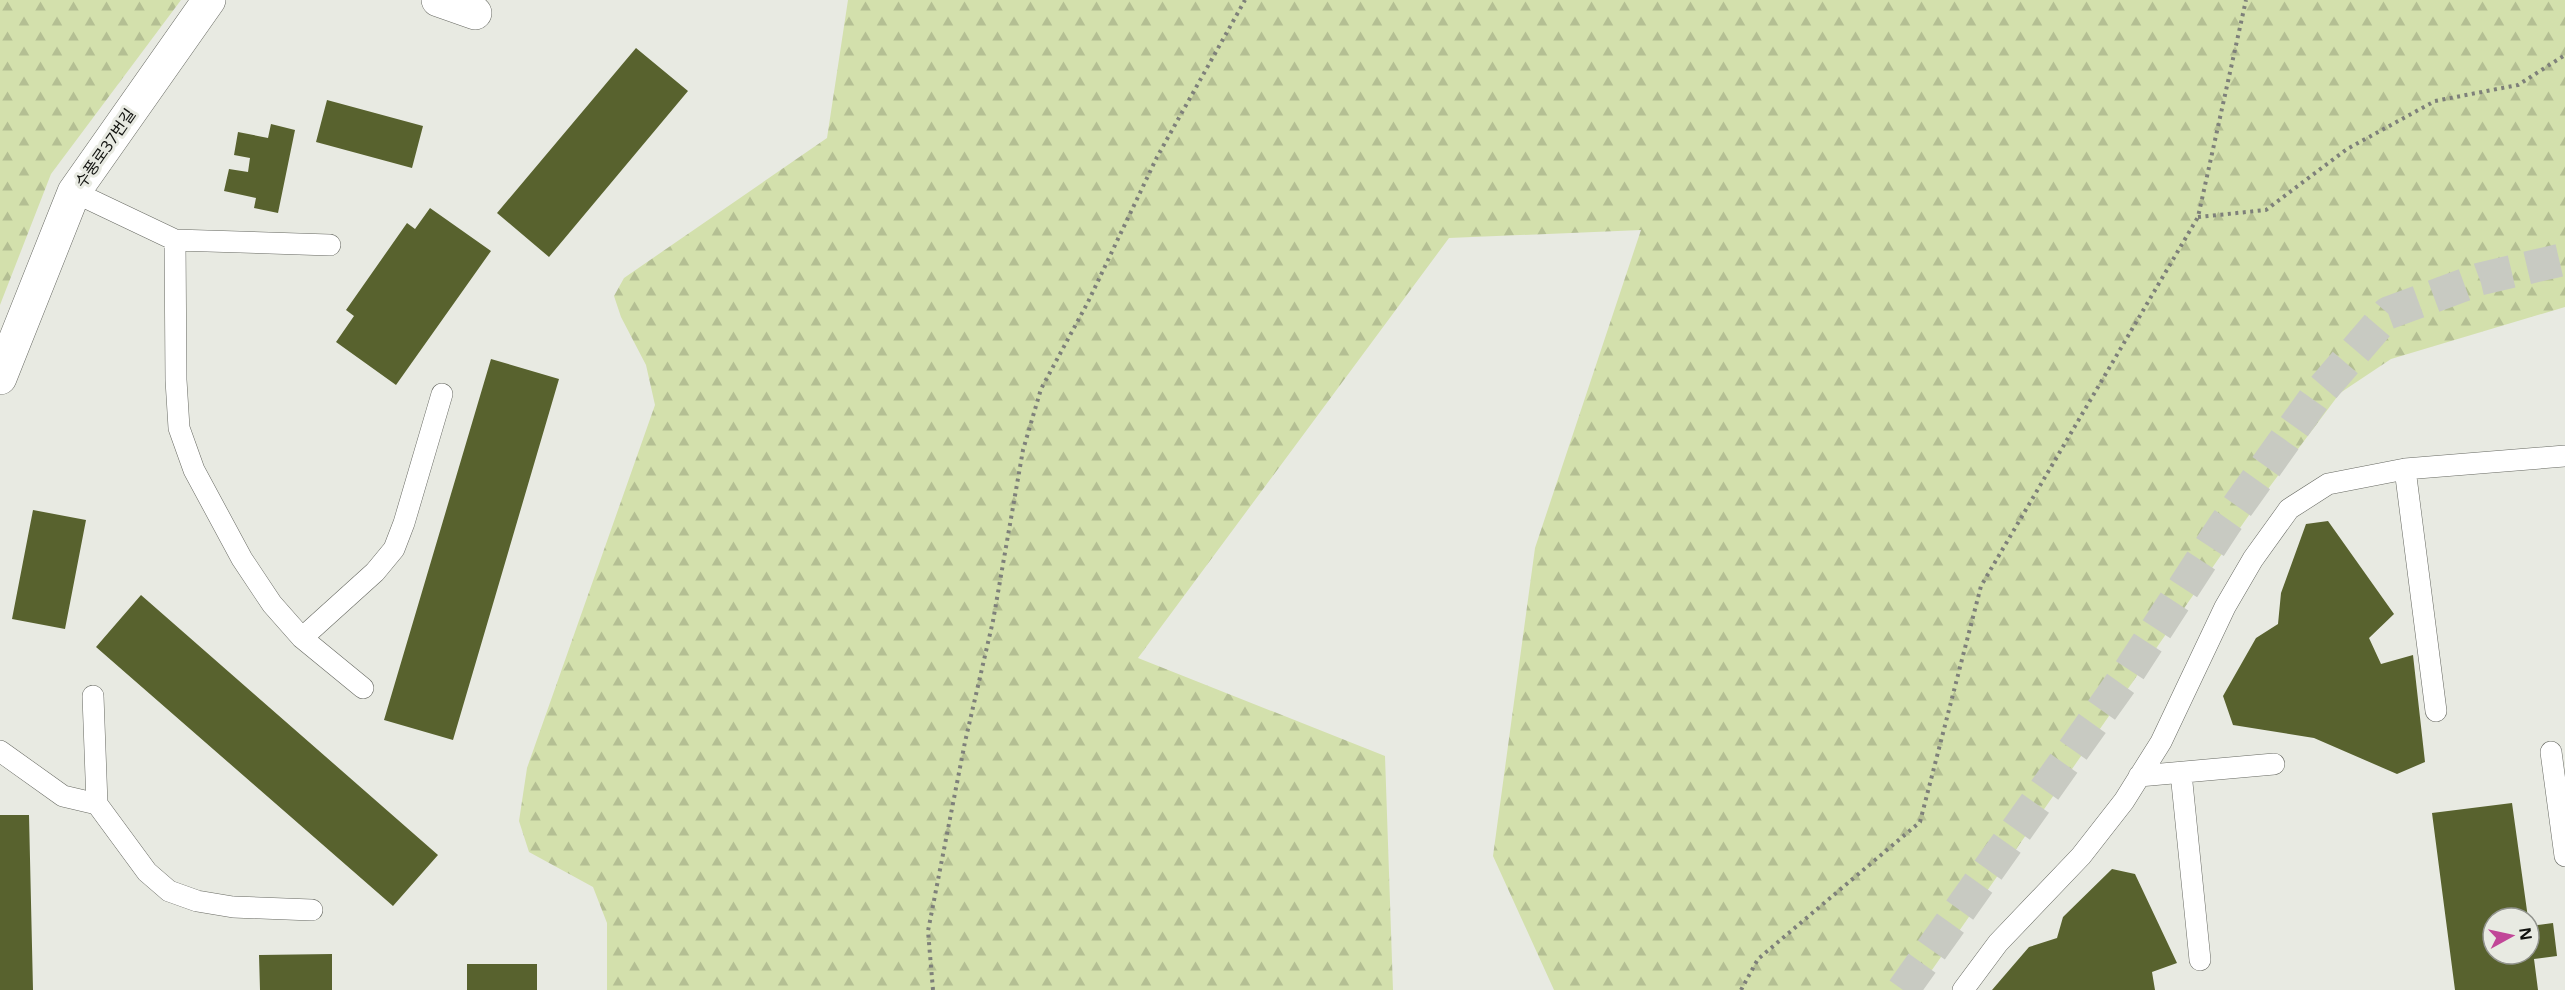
<svg xmlns="http://www.w3.org/2000/svg" width="2565" height="990" font-family="'Open Sans','Noto Sans KR',sans-serif">
	<style>
		.forest { fill: url(#forest-firs) }
		.building { fill: #58622e }
		.lines { fill: none; stroke-linecap: round; stroke-linejoin: round }
		.secondary-tunnel { stroke: #c8cac2; stroke-width: 33; stroke-dasharray: 33 16; stroke-linecap: butt }
		.lane-casing { stroke: #676962; stroke-width: 22 }
		.street-casing { stroke: #676962; stroke-width: 34 }
		.path { stroke: #7e807a; stroke-width: 4; stroke-dasharray: 3 4.5; stroke-linecap: butt }
		.lane { stroke: #fff; stroke-width: 21 }
		.street { stroke: #fff; stroke-width: 33 }
		.labels { text-anchor: middle; dominant-baseline: central; stroke-width: 6; stroke-linejoin: round; paint-order: stroke }
		.street-label { font-size: 16px; fill: #11120f; stroke: #e8eae2 }
	</style>
	<defs>
		<pattern id="forest-firs" width="22" height="20" patternUnits="userSpaceOnUse" patternTransform="scale(1.5)"><rect width="22" height="20" fill="#d3e0ac"/><path d="M5 1l3.5 6h-7zM16 11l3.5 6h-7z" fill="#b4bf93"/></pattern>
	</defs>
	<rect width="100%" height="100%" fill="#e8eae2"/>
	<path class="forest" d="M0,0h181l-130,174 -51,131z
		M848,0h1717v307l-174,52 -51,34 -84,112 -338,485h-364l-61,-134 42,-308 106,-318 -192,8 -311,420 247,98 8,234h-786v-67l-14,-36 -64,-35 -10,-31 8,-53 128,-363 -9,-40 -25,-48 -7,-21 10,-18 203,-140z"/>
	<path class="building" d="M636,48l52,43 -139,166 -52,-44z
		M327,100l96,26 -11,42 -96,-26z
		M271,124l24,6 -17,83 -24,-5 2,-10 -32,-7 5,-22 19,3 2,-14 -16,-3 4,-23 30,6z
		M430,208l61,43 -95,134 -60,-43 18,-26 -8,-6 61,-87 8,6z
		M491,359l68,20 -106,361 -69,-20z
		M33,510l53,10 -21,109 -53,-10z
		M2328,521l66,93 -25,24 12,26 32,-9 12,107 -28,12 -83,-36 -81,-13 -10,-29 33,-58 22,-14 3,-31 25,-69z
		M141,595l297,260 -45,51 -297,-259z
		M2512,803l16,115h-35v36h36v-28l24,-3 4,33 -23,3 4,31h-83l-23,-177z
		M0,815h29l4,175h-33z
		M2112,869l23,5 42,89 -25,9 3,18h-163l37,-43 28,-9 6,-21z
		M332,954v36h-72l-1,-35z
		M467,964h70v26h-70z"/>
	<g class="lines">
		<path class="secondary-tunnel" d="M1903,990l225,-317 97,-149 89,-125 74,-86 92,-34 85,-20"/>
		<g class="lane-casing">
			<path id="lane" d="M74,192l101,48 155,5
				M175,240l1,140 3,48 15,42 48,89 30,45 30,34 61,50
				M2405,469l31,242
				M302,638l73,-66 19,-23 10,-26 38,-129
				M93,696l4,108
				M0,751l63,45 34,8 50,68 22,19 28,10 36,6 79,3
				M2551,752l14,104
				M2181,773l19,187
				M2139,776l135,-12
				M1963,990l35,-47 83,-87 43,-55 37,-59 64,-135 28,-48 36,-50 39,-25 77,-15 160,-13"/>
		</g>
		<g class="street-casing">
			<path id="street" d="M438,0l37,13
				M0,378l74,-186 135,-192"/>
		</g>
		<path class="path" d="M2198,217l68,-7 81,-61 88,-48 83,-16 47,-30
			M933,990l-5,-59 37,-189 28,-121 30,-171 18,-61 47,-87 69,-145 88,-157
			M1741,990l17,-31 162,-137 61,-236 217,-369 48,-217"/>
		<use href="#lane" class="lane"/>
		<use href="#street" class="street"/>
	</g>
	<g class="labels">
		<g class="street-label">
			<text transform="translate(105 148) rotate(-55)">수풍로37번길</text>
		</g>
	</g>
	<g transform="translate(2511 936) rotate(82)"><circle r="28" fill="#e8eae2" stroke="#92948e" stroke-width="1.5"/>
	<path d="M0-4.5L10 22L0 15L-10 22Z" fill="#c14698"/>
	<text y="-9" font-size="16" font-weight="bold" text-anchor="middle" fill="#11120f">N</text>
	</g>
</svg>
